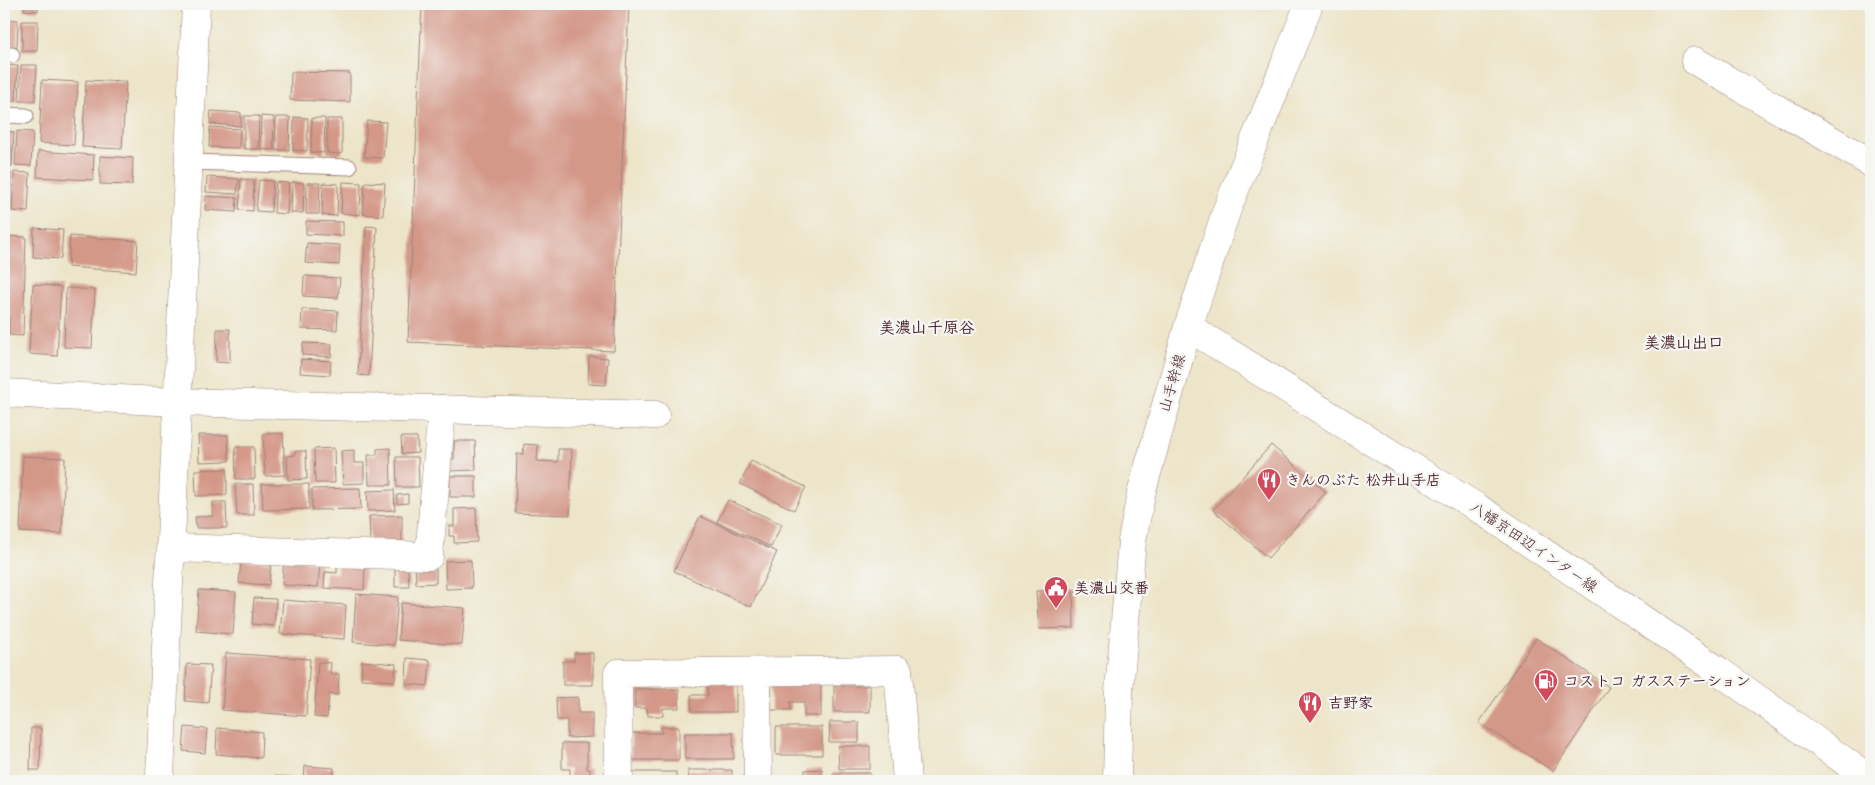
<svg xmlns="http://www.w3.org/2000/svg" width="1875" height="785" font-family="'Comic Neue','Klee One',sans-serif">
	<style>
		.building { fill: #d49889 }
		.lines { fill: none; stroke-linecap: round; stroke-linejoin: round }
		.lane-casing { stroke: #9c827a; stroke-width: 17 }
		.street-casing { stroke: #9c827a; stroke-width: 29 }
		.secondary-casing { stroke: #9c827a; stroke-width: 29 }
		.lane { stroke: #fff; stroke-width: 15 }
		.street { stroke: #fff; stroke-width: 28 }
		.secondary { stroke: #fff; stroke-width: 28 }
		.labels { text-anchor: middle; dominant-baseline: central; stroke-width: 4.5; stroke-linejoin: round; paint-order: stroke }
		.street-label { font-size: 15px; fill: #4a1f2b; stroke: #f6f6f2 }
		.poi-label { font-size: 15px; font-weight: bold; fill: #4a1f2b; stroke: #f6f6f2; text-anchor: start }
		.neighbourhood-label { font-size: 16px; font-weight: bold; fill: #4a1f2b; stroke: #f6f6f2 }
	</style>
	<rect width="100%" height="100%" fill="#f6f6f2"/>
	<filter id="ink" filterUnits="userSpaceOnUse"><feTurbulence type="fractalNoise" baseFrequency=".02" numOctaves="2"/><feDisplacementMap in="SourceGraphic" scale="10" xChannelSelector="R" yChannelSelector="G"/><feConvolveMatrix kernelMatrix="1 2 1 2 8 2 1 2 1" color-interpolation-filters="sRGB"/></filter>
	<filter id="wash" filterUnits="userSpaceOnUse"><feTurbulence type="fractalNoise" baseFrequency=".0096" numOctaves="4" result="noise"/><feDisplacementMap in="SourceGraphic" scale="20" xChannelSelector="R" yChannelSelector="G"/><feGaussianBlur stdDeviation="1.12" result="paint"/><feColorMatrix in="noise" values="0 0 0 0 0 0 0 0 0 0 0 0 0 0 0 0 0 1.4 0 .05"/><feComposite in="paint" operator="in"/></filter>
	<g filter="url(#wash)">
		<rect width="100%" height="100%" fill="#ede5c9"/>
		<g id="blocks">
			<path class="building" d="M24,4h14v7l-14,-1z
				M422,4h207l-15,347 -206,-9z
				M4,19l14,1 -1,28h-13z
				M22,21h16l-1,30h-15z
				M4,65l14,1 -2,35h-12z
				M21,65h16l-2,36h-16z
				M291,72l59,1v29l-60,-2z
				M42,80l36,2 -4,63 -35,-2z
				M86,80l40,2 -4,67 -40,-2z
				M211,111l30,2v13l-31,-2z
				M244,116h15l-1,33h-14z
				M261,116l13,1 -1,33 -13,-1z
				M276,117h14l-1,33h-14z
				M294,117l14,1 -1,33 -14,-1z
				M312,118h13l-1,35 -13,-1z
				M327,119h15v35l-15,-1z
				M367,121l19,1 -3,36 -19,-1z
				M210,127l30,2 -1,19 -30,-1z
				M4,131l10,1 -2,34 -8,-1z
				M17,131l16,1 -2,34 -16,-1z
				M38,151l56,4 -1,25 -56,-3z
				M100,156l33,2 -1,27 -32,-1z
				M14,172l16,1 -2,39 -16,-1z
				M4,173h7l-2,38 -5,-1z
				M207,177l32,2 -2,15 -31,-2z
				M241,179l13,1 -1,31 -14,-1z
				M259,180l14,1 -2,31 -15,-1z
				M276,182l13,1 -2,31 -13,-1z
				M292,182l12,1 -1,30h-12z
				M343,182l18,1 -1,32 -19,-2z
				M365,182l20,1 -2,33 -20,-2z
				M307,183h13l-1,31h-13z
				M323,183l15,1 -1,32 -15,-1z
				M206,196l31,2 -1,14 -31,-2z
				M306,221l37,1v14l-37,-2z
				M366,226l11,1 -8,149 -11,-1z
				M34,228l29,2 -2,29 -28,-2z
				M4,236l22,1 -3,99 -14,-1v-18l-5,-1z
				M70,236l68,5 -2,31 -68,-5z
				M307,243l33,2 -1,20 -34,-2z
				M304,276l36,2 -2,20 -35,-2z
				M33,284l28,3 -4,69 -28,-2z
				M66,288l29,2 -3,58 -28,-1z
				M302,309l36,2 -1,19 -36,-1z
				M217,329h13v34l-14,-1z
				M303,343l29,1 -1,13 -29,-2z
				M589,356l19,2 -2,27 -18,-1z
				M301,359l30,2 -1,14 -30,-2z
				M283,433l2,42 -20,1 -2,-42z
				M198,435h30l1,26 -30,1z
				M401,437h16l1,16 -16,1z
				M454,441h21l1,29 -26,1 -1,-12h5z
				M524,444l14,1 -1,16 21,1v-13h14l-2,66 -55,-2 2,-59h6z
				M1271,445l55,47 -58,66 -55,-48z
				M235,447h19l1,32h-19z
				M334,448l1,35h-20l-1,-34z
				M390,448l1,37h-22l-1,-30h9v-6z
				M354,450v13h10v20l-21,1 -2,-33z
				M295,451h11l1,28 -19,1 -1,-24 8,-1z
				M23,456l42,2 -3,76 -42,-2z
				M396,457h22l1,30h-22z
				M751,461l55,26 -12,23 -54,-26z
				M227,469v26l-31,1 -1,-26z
				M450,476h26v21h-26z
				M235,484h18l1,31h-17z
				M262,484h47v25l-46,1z
				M360,488l1,21 -49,1v-21z
				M394,490l1,20 -27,1 -1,-20z
				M408,494v9l-11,1v-9z
				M728,500l54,24 -11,23 -54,-25z
				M213,502h13l1,26h-31l-1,-11 18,-1z
				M476,508l1,34 -23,1v-7h-5v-10h5v-17z
				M402,515v26h-32l-1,-25z
				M700,516l77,36 -26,55 -77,-36z
				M284,559l36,3 -2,25 -36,-2z
				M241,560l30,2 -2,23 -30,-2z
				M471,560l1,28 -26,1 -1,-28z
				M436,561v22l-20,1 -1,-22z
				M337,562l28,3 -1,25 -40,-2 1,-16 12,1z
				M395,566h13l1,21h-14z
				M1073,589l1,39 -35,1 -3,-38z
				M199,590l37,2 -3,42 -37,-3z
				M356,594l42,3 -4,48 -41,-3z
				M254,598l22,1 -2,27 -22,-2z
				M283,600l63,5 -2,34 -64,-5z
				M401,603l64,5 -3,37 -64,-5z
				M1536,638l73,49 -56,84 -74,-48z
				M226,653l84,6 -4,57 -84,-6z
				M574,653h19v32h-30v-24h11z
				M407,658l23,2 -2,26 -22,-2z
				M362,661l34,3 -1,17 -34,-2z
				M318,662l13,1 -1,10 9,1 -1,21 -9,-1 -2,24 -13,-1z
				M187,664l24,1 -3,38 -23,-2z
				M736,681v31h-44l-1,-17h17l-1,-13z
				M771,684h50v32h-17v-14h-14l1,8h-20z
				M834,686h36v26h-36z
				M635,689h44v19h-16v8h-15l-1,-8h-12z
				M578,697v16h14v24l-25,1v-18h-10l-1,-22z
				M830,722h29v20h-30z
				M185,727l22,2 -2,24 -22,-2z
				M661,727h18v33h-48v-27h31z
				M776,727h46v28h-46z
				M31,728h10l-1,42h-10z
				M217,728l45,4 -1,26 -45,-4z
				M685,733h48l1,26h-49z
				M562,743h25v26h3v12h-20v-12h-8z
				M838,746h32v23h-31z
				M305,766l29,2 -1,13h-29z
				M822,769v12h-17v-11z
				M688,770h44v11h-43z
				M632,772h44v9h-44z
				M833,773h37l1,8h-38z
				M275,776l27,3 -1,2h-27z"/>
		</g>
	</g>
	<g filter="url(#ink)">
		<use href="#blocks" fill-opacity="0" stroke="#9c827a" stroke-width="1"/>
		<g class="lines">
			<g class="lane-casing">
				<path id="lane" d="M4,55h8
					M4,115l22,1
					M189,162l160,5"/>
			</g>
			<g class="street-casing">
				<path id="street" d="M1695,61l176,102
					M171,548l258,8 13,-147
					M757,672l1,109
					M160,776l36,-772
					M619,781l-1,-108 280,-3 9,111"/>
			</g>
			<g class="secondary-casing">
				<path id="secondary" d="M1188,327l290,181 241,163 152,109
					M4,393l173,9 478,13
					M1117,781l2,-90 13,-150 9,-47 47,-167 38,-115 83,-208"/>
			</g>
			<use href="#lane" class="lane"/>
			<use href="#street" class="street"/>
			<use href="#secondary" class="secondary"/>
		</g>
	</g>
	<defs>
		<g id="restaurant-pin" transform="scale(1.25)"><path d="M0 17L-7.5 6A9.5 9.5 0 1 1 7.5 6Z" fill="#d1495b" stroke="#f6f6f2"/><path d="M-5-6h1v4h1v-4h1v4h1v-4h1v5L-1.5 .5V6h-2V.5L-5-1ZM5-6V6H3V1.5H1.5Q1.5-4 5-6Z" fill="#fff"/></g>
		<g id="civic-pin" transform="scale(1.25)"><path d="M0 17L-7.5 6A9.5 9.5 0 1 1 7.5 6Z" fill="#d1495b" stroke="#f6f6f2"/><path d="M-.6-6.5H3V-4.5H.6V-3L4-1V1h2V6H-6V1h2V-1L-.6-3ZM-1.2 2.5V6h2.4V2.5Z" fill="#fff"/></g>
		<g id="fuel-pin" transform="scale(1.25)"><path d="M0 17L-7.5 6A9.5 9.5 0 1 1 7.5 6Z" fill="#d1495b" stroke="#f6f6f2"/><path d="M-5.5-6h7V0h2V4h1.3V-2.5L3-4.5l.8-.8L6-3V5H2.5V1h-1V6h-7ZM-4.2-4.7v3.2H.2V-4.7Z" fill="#fff"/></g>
	</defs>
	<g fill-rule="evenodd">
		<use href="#restaurant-pin" x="1269" y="480"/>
		<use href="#civic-pin" x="1056" y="588"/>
		<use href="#fuel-pin" x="1546" y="681"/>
		<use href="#restaurant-pin" x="1310" y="703"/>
	</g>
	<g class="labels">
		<g class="street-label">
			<text transform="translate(1172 383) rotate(-74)">山手幹線</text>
			<text transform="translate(1534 547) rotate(34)">八幡京田辺インター線</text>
		</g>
		<g class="poi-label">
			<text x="1286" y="480">きんのぶた 松井山手店</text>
			<text x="1074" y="588">美濃山交番</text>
			<text x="1564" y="681">コストコ ガスステーション</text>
			<text x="1328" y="703">吉野家</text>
		</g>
		<g class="neighbourhood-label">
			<text x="927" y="328">美濃山千原谷</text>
			<text x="1684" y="343">美濃山出口</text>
		</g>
	</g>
	<rect width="1875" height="785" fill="none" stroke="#f6f6f2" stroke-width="20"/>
</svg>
